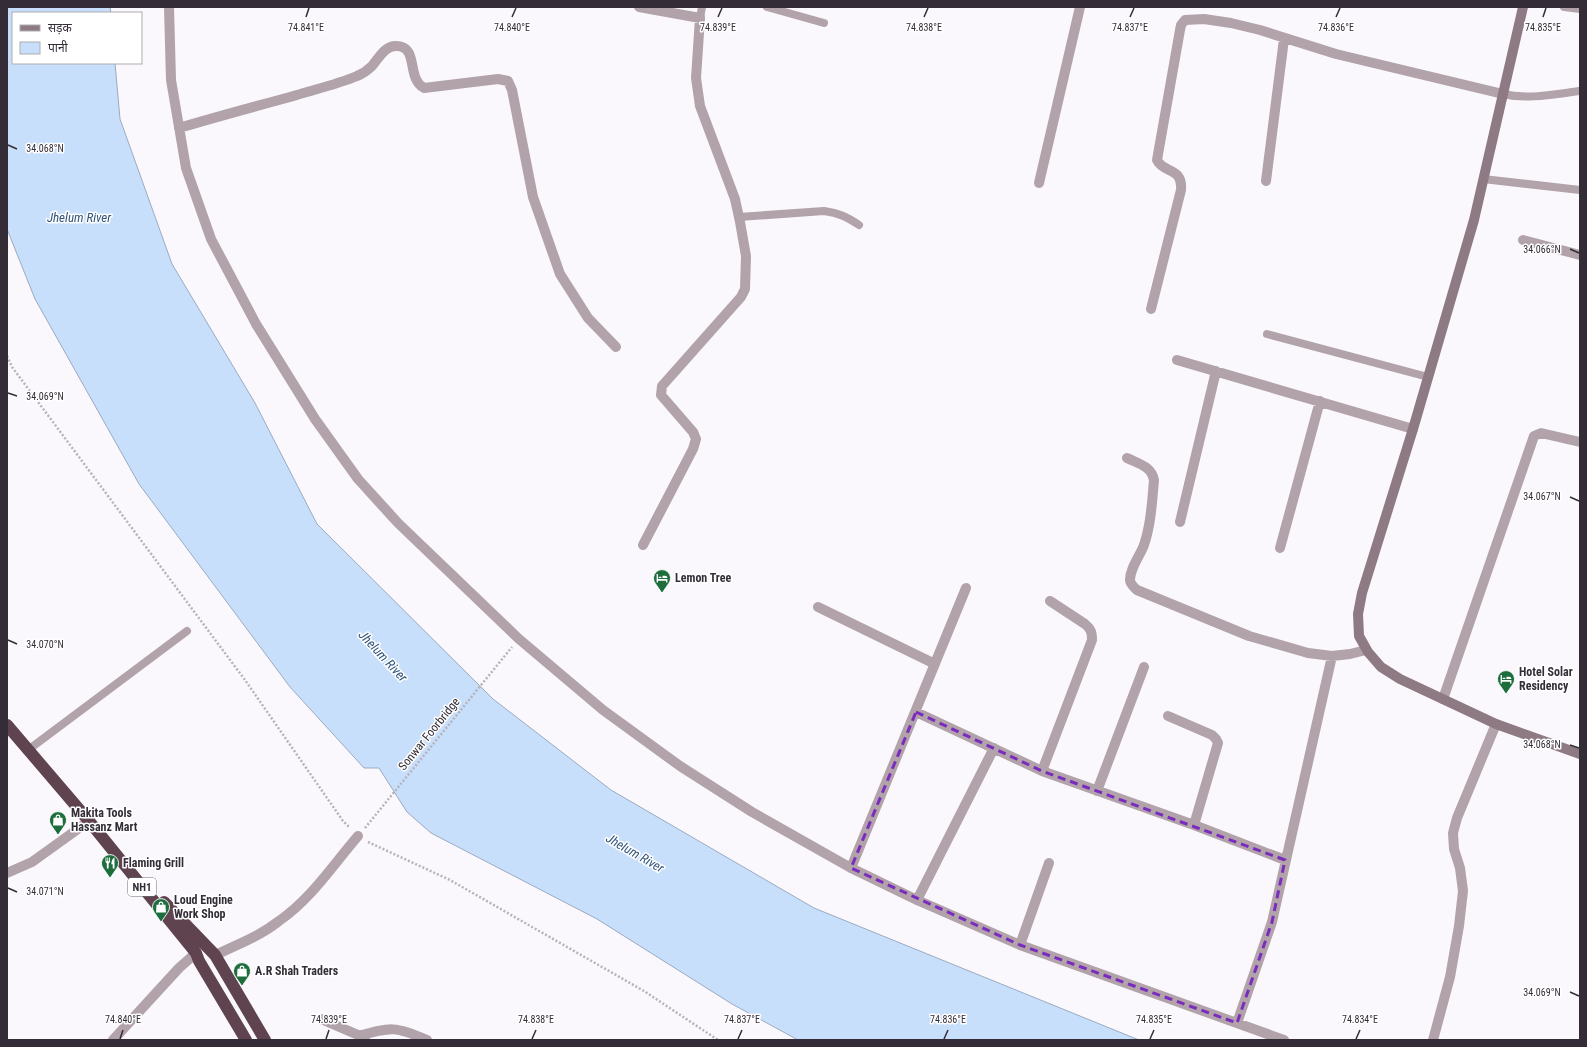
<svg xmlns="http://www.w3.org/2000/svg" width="1587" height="1047" font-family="'Roboto Condensed','Noto Sans Devanagari',sans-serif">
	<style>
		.water { fill: #c7dffb; stroke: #9baac0 }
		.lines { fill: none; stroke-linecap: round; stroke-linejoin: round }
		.path { stroke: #b6b2b9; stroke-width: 2.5; stroke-dasharray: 2 2; stroke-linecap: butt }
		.lane { stroke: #b1a3a9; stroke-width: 8 }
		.street { stroke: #b1a3a9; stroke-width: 10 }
		.secondary { stroke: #8e7a82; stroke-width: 10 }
		.highway { stroke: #5f4450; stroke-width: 12 }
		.marked { fill: none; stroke: #7b2cbf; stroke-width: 3; stroke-dasharray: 8 5; stroke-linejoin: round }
		.ticks { fill: none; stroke: #342d37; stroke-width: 1.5 }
		.labels { text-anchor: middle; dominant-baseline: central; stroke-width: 3; stroke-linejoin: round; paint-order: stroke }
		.shield { fill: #fff; stroke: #716c73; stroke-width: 1 }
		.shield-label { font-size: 11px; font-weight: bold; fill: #342d37 }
		.poi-label { font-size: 12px; font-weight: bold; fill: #342d37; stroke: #fff; text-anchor: start }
		.street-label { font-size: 12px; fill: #342d37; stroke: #fff }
		.water-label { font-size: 13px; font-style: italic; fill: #30547b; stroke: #fff }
		.ticks-label { font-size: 10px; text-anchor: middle; fill: #342d37; stroke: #fff; stroke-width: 3; stroke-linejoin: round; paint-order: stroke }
	</style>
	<rect width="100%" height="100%" fill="#fbf8fd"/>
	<path class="water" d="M7,7h103l1,6h-98v50h102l5,56 52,145 83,139 62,121 176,175 118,91 203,118 325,132h-341l-66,-36 -135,-85 -166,-86 -24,-21 -28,-44h-15l-74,-81 -151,-203 -104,-185 -28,-70z"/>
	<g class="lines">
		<path class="path" d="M7,356l5,11 233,313 98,141 7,7
			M365,828l147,-181
			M368,842l82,38 194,111 74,49"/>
		<path class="lane" d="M767,7l57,16
			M1564,7l16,2
			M700,18l2,-11
			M1503,94c25,6 52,0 77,-3
			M1483,179l97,11
			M739,217l85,-6c15,2 23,6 35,14
			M1267,334l161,43
			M28,750l159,-119"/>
		<path class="street" d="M169,7l2,73 15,88 25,71 45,85 59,95 43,60 40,44 121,116 84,71 77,56 72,46 99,56 66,32 103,45 264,95
			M639,7l61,11 -4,60 4,28 35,93 5,23 6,34 -1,33 -4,8 -79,89 -1,9 32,37 3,7 -3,10 -50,96
			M179,128c37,-11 74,-21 111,-31 22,-7 46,-12 67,-21 5,-2 11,-6 15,-10 7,-8 13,-21 25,-20 22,1 9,32 27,42l74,-9 10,2 4,9 21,107 27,77 28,44 28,29
			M1266,181l18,-142
			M1039,183l41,-176
			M1523,240l57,15
			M1151,309l30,-119c2,-23 -17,-16 -24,-30l23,-130 1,-5 4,-5 19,-1 27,4 29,7 76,24 167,40
			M1177,360l236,69
			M1127,458c12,6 24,8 27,22 -2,22 -3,44 -10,65 -4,11 -14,23 -14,35 0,4 4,7 7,10l112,46 59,17 24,3 18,-2 16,-4
			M1180,522l36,-151
			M1280,548l40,-147
			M818,607l117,57
			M1443,699l91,-263 7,-3 39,9
			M916,712l126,59 152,54 91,35
			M1168,716l44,19 4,4 2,4 -24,82
			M1042,771l50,-131c0,-8 -1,-11 -7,-16l-35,-23
			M1097,791l47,-124
			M851,868l115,-280
			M7,873l25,-11 57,-41
			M917,900l77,-152
			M1020,945l29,-82
			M215,955c22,-10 45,-19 64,-34 32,-22 54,-56 79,-85
			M321,1019l44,19
			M1237,1023l35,-101 60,-266
			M358,1036c33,-9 38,-10 69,4
			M113,1040l66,-72 17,-15
			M1433,1040l17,-63 9,-51 4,-35 -3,-23 -6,-19 -1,-16 4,-15 39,-94"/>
		<path class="secondary" d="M1523,7l-49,213 -61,209 -51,164 -4,21 1,22 9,16 13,15 19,12 96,45 84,30"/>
		<path class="highway" d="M7,725l82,96 107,132 3,8 47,79
			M164,902l51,53 50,85"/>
	</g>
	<path class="marked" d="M916,712l126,59 243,89 -13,62 -35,101 -217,-78 -169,-77z"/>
	<path class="ticks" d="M306,17l3,-9M512,17l4,-9M718,17l4,-9M924,17l4,-9M1130,17l4,-9M1336,17l4,-9M1543,17l3,-9M8,145l9,4M1570,249l9,4M8,393l9,3M1570,497l9,4M8,640l9,4M1570,745l9,3M8,888l9,4M1570,992l9,4M120,1039l3,-9M326,1039l3,-9M532,1039l4,-9M738,1039l4,-9M944,1039l4,-9M1150,1039l4,-9M1356,1039l4,-9"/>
	<defs>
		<g id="hotel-pin" transform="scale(0.9)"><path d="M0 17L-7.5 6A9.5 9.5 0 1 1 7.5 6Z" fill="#1e6d3d" stroke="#fff"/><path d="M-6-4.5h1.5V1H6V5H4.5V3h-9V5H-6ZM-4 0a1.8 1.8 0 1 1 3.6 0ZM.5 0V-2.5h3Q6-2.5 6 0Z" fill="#fff"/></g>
		<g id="shop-pin" transform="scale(0.9)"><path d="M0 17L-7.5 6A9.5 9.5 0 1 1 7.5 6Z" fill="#1e6d3d" stroke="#fff"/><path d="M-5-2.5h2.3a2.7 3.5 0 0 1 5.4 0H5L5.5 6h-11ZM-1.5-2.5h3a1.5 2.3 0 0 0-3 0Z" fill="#fff"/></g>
		<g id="restaurant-pin" transform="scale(0.9)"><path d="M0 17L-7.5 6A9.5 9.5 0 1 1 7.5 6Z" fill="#1e6d3d" stroke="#fff"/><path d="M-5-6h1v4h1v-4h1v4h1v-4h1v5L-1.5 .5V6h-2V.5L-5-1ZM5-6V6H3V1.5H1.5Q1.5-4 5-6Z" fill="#fff"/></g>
	</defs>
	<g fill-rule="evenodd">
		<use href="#hotel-pin" x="662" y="578"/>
		<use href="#hotel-pin" x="1506" y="679"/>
		<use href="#shop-pin" x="58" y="820"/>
		<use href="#restaurant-pin" x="110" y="863"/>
		<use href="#shop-pin" x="161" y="907"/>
		<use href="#shop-pin" x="242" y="971"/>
	</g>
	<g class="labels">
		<rect class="shield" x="128" y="878" width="28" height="18" rx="3"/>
		<g class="shield-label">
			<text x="142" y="887">NH1</text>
		</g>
		<g class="poi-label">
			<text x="675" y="578">Lemon Tree</text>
			<text x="1519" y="672">Hotel Solar<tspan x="1519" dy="14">Residency</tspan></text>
			<text x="71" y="813">Makita Tools<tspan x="71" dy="14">Hassanz Mart</tspan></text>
			<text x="123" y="863">Flaming Grill</text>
			<text x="174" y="900">Loud Engine<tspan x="174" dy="14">Work Shop</tspan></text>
			<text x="255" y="971">A.R Shah Traders</text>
		</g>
		<g class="street-label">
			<text transform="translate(429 734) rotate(-51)">Sonwar Foorbridge</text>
		</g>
		<g class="water-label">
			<text x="79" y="217">Jhelum River</text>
			<text transform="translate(383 656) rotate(47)">Jhelum River</text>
			<text transform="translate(635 853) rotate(30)">Jhelum River</text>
		</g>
	</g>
	<g class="ticks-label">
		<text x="306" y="31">74.841°E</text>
		<text x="1130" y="31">74.837°E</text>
		<text x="1543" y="31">74.835°E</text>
		<text x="512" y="31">74.840°E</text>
		<text x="718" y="31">74.839°E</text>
		<text x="924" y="31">74.838°E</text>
		<text x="1336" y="31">74.836°E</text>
		<text x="45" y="152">34.068°N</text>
		<text x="1542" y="253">34.066°N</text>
		<text x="45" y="400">34.069°N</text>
		<text x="1542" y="500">34.067°N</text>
		<text x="45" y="648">34.070°N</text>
		<text x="1542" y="748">34.068°N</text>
		<text x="45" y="895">34.071°N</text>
		<text x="1542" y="996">34.069°N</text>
		<text x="123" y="1023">74.840°E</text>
		<text x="329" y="1023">74.839°E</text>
		<text x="536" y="1023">74.838°E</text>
		<text x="742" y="1023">74.837°E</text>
		<text x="948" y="1023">74.836°E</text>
		<text x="1154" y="1023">74.835°E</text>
		<text x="1360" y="1023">74.834°E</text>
	</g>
	<rect width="1587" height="1047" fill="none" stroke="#342d37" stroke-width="16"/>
	<rect x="12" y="12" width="130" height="52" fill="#ffffff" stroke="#aeabaf"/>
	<rect x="20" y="25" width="20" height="6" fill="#8e7a82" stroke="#aeabaf"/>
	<text x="48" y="32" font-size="12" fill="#342d37">सड़क</text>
	<rect x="20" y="42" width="20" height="12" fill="#c7dffb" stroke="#aeabaf"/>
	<text x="48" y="52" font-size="12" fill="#342d37">पानी</text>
</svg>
